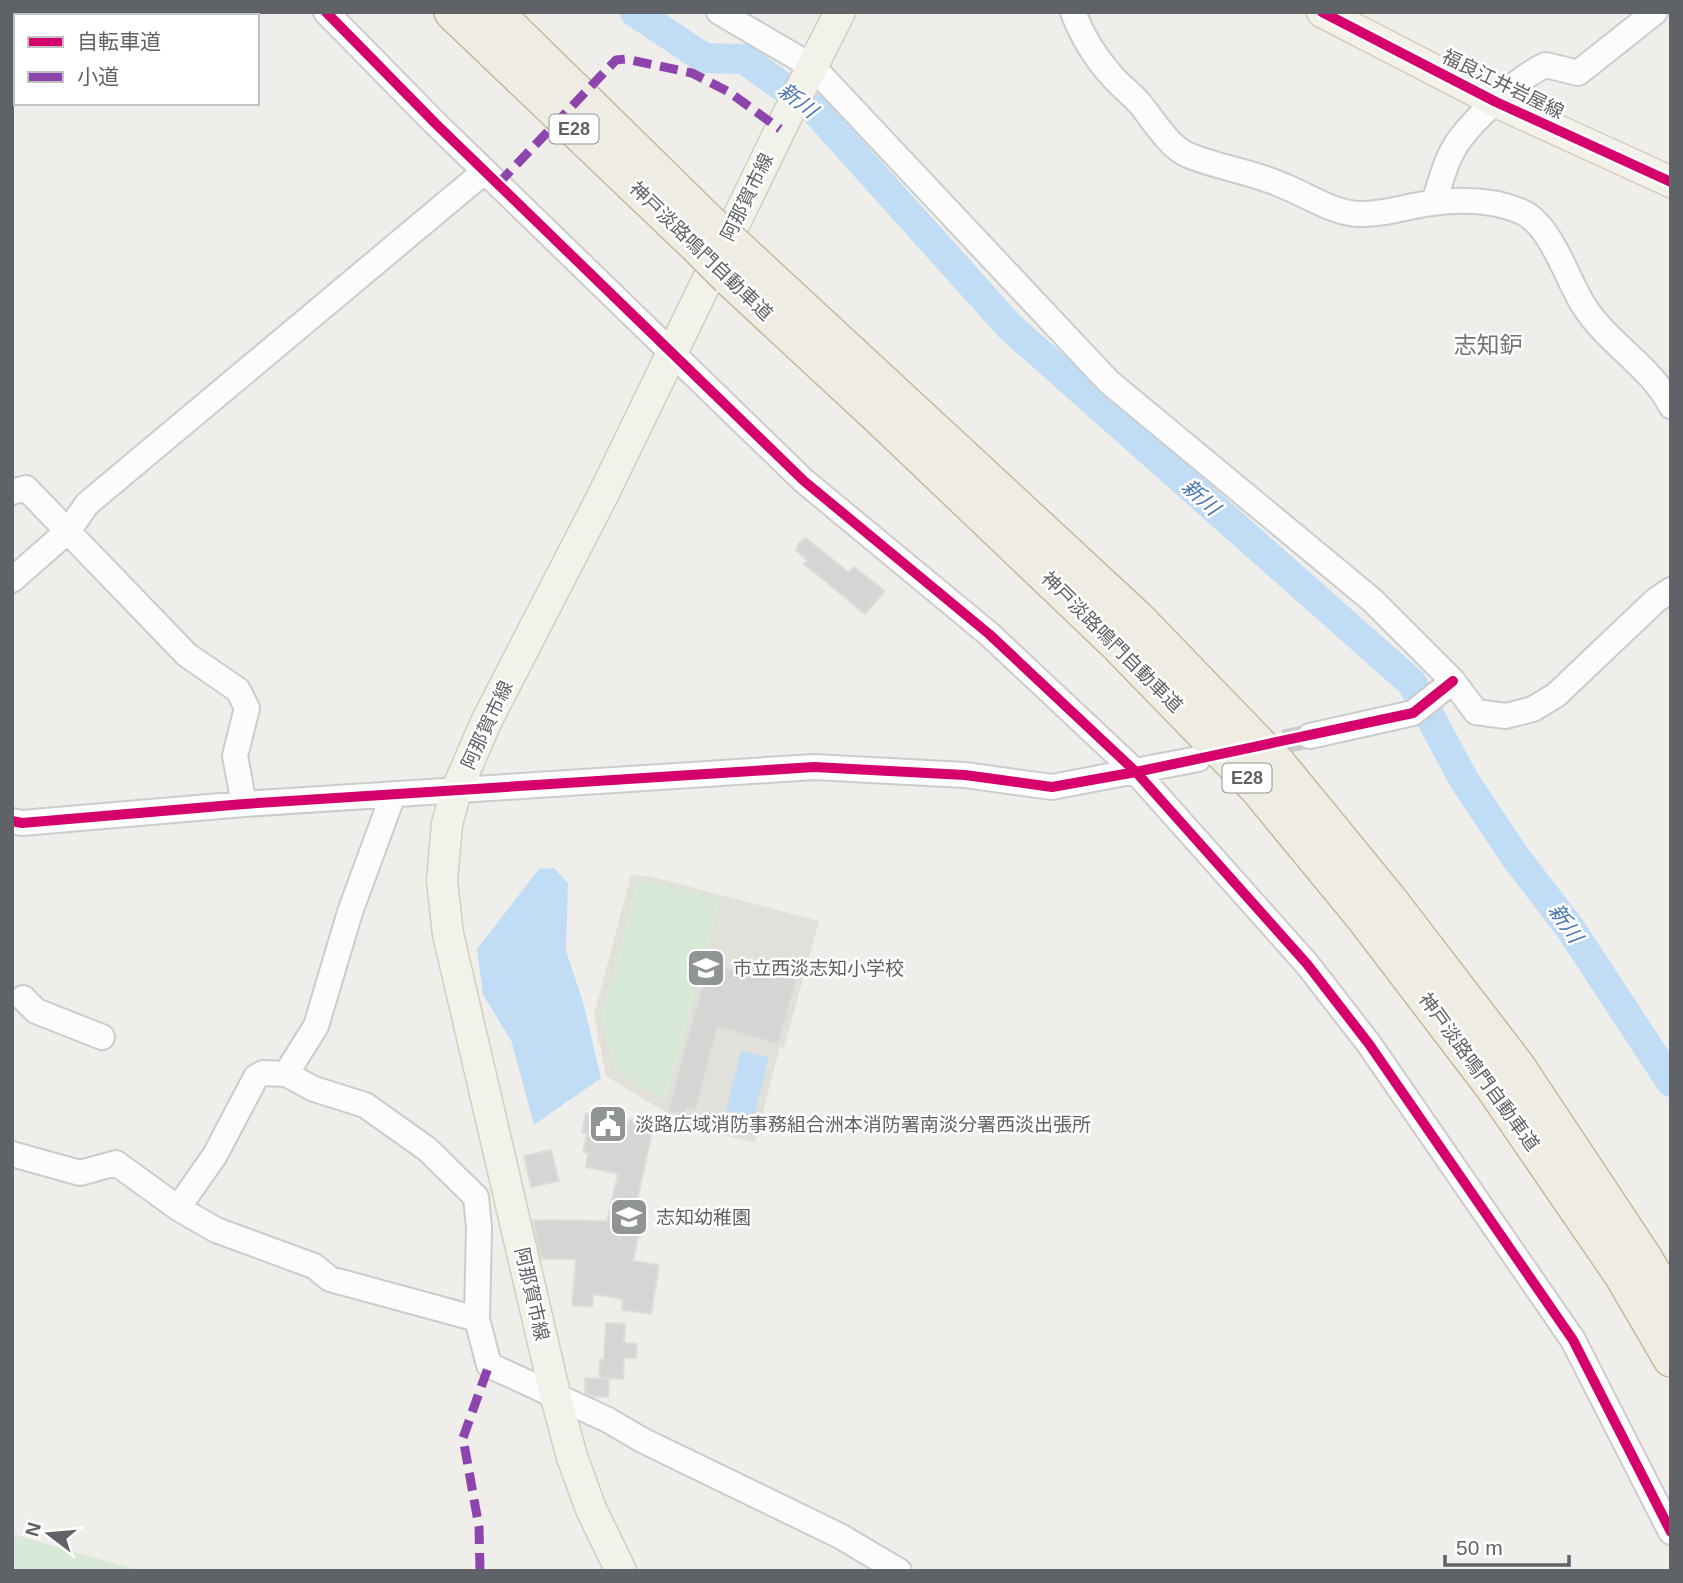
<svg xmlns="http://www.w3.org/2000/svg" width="1683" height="1583" font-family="Arial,'Noto Sans JP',sans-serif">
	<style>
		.education { fill: #e2e0da }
		.green { fill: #d8ead7 }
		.water { fill: #c1ddf6 }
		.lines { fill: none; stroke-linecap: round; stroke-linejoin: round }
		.river { stroke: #c1ddf6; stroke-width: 30 }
		.building { fill: #d5d5d3; stroke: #deddda; stroke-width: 2 }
		.minor-tunnel { stroke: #cbcbc9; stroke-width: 24; stroke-dasharray: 24 12; stroke-linecap: butt }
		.minor-casing { stroke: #cbcccc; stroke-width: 28 }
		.major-casing { stroke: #d5cfba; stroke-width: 33 }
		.highway-casing { stroke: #c6ba98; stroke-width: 38 }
		.minor { stroke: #fdfcfc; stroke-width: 24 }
		.major { stroke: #f3f2ea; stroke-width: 30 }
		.highway { stroke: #efede3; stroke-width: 35 }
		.highway-bridge-casing { stroke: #c6ba98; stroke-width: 38; stroke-linecap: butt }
		.highway-bridge { stroke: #efede3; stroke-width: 35 }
		.quiet { stroke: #8e44ad; stroke-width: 9; stroke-dasharray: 18 9; stroke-linecap: butt }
		.cycleway-casing { stroke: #fff; stroke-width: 15 }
		.cycleway { stroke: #d6006c; stroke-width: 10 }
		.labels { text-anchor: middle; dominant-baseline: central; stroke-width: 5; stroke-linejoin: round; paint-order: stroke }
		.shield { fill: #fff; stroke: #8f9295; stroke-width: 2 }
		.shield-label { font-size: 18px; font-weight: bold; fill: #5f6367 }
		.street-label { font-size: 19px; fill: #5f6367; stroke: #fff }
		.poi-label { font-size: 19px; fill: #5f6367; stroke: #fff; text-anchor: start }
		.water-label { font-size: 21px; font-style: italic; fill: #4975ae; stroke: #fff }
		.quarter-label { font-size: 23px; fill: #707479; stroke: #fff }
	</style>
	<rect width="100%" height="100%" fill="#efeeea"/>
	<path class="education" d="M631,875l18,1 170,45 -35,127 -4,-1 -25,96 -67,-17 -82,-50 -12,-61z"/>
	<path class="green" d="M638,879l83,20 -55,201 -52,-29 -13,-53z
		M12,1534l122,35 5,2h-127z"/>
	<path class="water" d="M554,868l14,15 -2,68 17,51 18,76 -67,47 -23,-85 -28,-45 -6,-46 62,-80z
		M741,1051l28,7 -15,59 -28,-7z"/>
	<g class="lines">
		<path class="river" d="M635,12l69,46 40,1 70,50 196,218 402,356 52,97 52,78 54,70 101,154"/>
	</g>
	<path class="building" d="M806,538l42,34 6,-5 31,24 -20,23 -61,-50 3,-4 -11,-10 3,-7z
		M759,958l14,4 1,-3 26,8 -22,77 -60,-17 -23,84 -8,-3 -2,7 -17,-4 40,-148 46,12z
		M586,1113l43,10 1,-4 24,5 -18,81 9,2 -12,54 26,4 -8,49 -29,-4 1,-11 -30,-5 -1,13 -20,-2 4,-46h-35l-8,-39 74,1 11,-47 -32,-7 2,-14 -5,-1 4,-18 -5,-1z
		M551,1150l8,31 -28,6 -7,-31z
		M606,1323l19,1 -1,19 13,1 -1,14h-12l-1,21 -24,-1 1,-18h4z
		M585,1378l24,1 -1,18 -16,-1 -7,-3z"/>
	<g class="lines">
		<path class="minor-tunnel" d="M1249,749l61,-13"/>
		<g class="minor-casing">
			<path id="minor" d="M326,12l109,111 369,358 185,153 147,138 171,192 62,80 204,296 98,192
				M719,12l94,55 296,315 263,218 81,81 23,31 30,4 27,-7 23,-14 100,-95 15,-10
				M1073,12c9,24 22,45 38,63 9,11 21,19 30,30 12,15 29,43 47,50 31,13 66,17 96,31 25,10 47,26 74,28 26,1 49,-8 73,-11 30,-4 60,-4 89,8 31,12 47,69 64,95 24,38 67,60 87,100
				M1434,202c6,-17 10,-37 19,-52 13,-25 68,-75 93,-85l32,8 77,-61
				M12,492l14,-4 161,167 51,35 9,18 -12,48 9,48
				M12,580l57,-50 18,-26 398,-333
				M1310,736l103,-23 40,-32
				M12,821l10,2 222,-19 570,-37 151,8 87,12 146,-28
				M23,998l13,13 66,26
				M286,1074l30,-48 34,-114 43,-117
				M12,1154l68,19 36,-10 62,45 37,-53 41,-78 7,-4 23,1 28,15 51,16 62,44 49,48 3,31 -2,91 12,46 119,55 34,20 198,96 59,35
				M178,1208l38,22 98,36 16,13 147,40"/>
		</g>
		<g class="major-casing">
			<path id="major" d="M1322,12l174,90 175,80
				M621,1571l-30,-62 -19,-52 -17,-63 -107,-460 -6,-53 5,-57 9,-33 31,-71 116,-225 181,-373 56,-110"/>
		</g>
		<g class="highway-casing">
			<path id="highway" d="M452,12l244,233
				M495,12l214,210
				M741,251l396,367 142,147 109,133 129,168 128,193 26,45
				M729,278l152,141 235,224 141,145 107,130 129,169 129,188 49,84"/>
		</g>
		<use href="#minor" class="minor"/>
		<use href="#major" class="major"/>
		<use href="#highway" class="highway"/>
		<g class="highway-bridge-casing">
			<path id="highway-bridge" d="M709,222l32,29
				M696,245l33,33"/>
		</g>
		<use href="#highway-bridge" class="highway-bridge"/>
		<path class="quiet" d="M498,184l118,-124 10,-1 66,14 37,19 51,37
			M480,1571l-1,-44 -16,-89 26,-73"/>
		<g class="cycleway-casing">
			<path id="cycleway" d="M326,12l109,111 369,358 185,153 147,138 171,192 62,80 204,296 98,192
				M1322,12l174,90 175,80
				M12,821l10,2 222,-19 570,-37 151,8 87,12 84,-15 277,-59 40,-32"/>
		</g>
		<use href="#cycleway" class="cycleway"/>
	</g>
	<defs>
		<g id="school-square" transform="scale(2.0125)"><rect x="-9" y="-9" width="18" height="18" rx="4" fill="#919495" stroke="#fff"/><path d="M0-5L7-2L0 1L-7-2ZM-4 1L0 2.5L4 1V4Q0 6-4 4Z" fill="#fff"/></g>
		<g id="civic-square" transform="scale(2.0125)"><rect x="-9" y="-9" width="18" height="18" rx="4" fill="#919495" stroke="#fff"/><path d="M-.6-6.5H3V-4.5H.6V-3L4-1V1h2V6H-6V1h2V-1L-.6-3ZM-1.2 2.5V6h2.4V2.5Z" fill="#fff"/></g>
	</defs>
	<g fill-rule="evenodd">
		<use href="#school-square" x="706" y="968"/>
		<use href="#civic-square" x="608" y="1124"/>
		<use href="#school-square" x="629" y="1217"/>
	</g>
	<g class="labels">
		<g class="shield">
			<rect x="549.5" y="114.5" width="49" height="29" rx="5"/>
			<rect x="1222.5" y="763.5" width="49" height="29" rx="5"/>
		</g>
		<g class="shield-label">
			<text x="574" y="129">E28</text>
			<text x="1247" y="778">E28</text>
		</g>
		<g class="street-label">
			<text transform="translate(1503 84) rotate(26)">福良江井岩屋線</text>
			<text transform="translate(747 197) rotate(-64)">阿那賀市線</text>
			<text transform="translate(701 251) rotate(44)">神戸淡路鳴門自動車道</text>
			<text transform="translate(1112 642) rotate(45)">神戸淡路鳴門自動車道</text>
			<text transform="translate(487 725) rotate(-65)">阿那賀市線</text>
			<text transform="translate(1479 1072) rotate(54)">神戸淡路鳴門自動車道</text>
			<text transform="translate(532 1294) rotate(77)">阿那賀市線</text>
		</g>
		<g class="poi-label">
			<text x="733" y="968">市立西淡志知小学校</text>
			<text x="635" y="1124">淡路広域消防事務組合洲本消防署南淡分署西淡出張所</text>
			<text x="656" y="1217">志知幼稚園</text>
		</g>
		<g class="water-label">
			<text transform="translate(798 100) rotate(38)">新川</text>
			<text transform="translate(1201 497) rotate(42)">新川</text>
			<text transform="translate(1566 923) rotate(55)">新川</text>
		</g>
		<g class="quarter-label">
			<text x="1488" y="345">志知鈩</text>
		</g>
	</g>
	<rect width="1683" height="1583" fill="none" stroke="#5f6367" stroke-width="28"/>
	<rect x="14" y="14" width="245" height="91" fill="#ffffff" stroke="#bfc1c2" stroke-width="2"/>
	<rect x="28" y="37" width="35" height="10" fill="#d6006c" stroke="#bfc1c2" stroke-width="2"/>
	<text x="77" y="49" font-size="21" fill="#5f6367">自転車道</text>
	<rect x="28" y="72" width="35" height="10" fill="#8e44ad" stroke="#bfc1c2" stroke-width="2"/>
	<text x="77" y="84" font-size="21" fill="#5f6367">小道</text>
	<g transform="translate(49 1534) rotate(286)" stroke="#ffffff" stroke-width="5" paint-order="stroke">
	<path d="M0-5L12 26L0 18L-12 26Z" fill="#5f6367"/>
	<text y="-10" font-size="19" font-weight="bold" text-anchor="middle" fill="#5f6367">N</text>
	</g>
	<path d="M1445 1555v10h124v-10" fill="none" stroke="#5f6367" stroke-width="3.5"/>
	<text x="1456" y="1555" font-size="21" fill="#5f6367" stroke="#ffffff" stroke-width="5" paint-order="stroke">50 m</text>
</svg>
